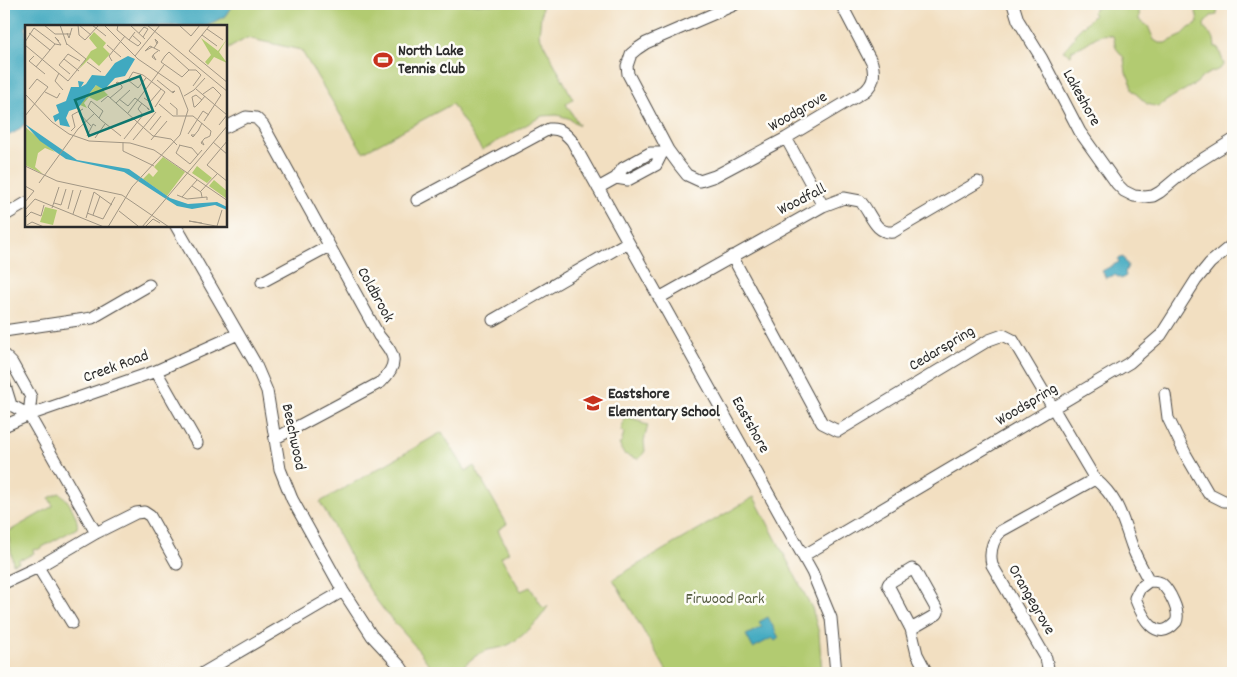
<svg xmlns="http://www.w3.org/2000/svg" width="1237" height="677" font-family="Dekko,sans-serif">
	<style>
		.green { fill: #b2cb71; stroke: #6e7b4e }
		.water { fill: #40a9c0; stroke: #366a76 }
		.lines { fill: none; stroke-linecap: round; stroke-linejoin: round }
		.minor-casing { stroke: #494642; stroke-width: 13 }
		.minor { stroke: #fff; stroke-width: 11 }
		.labels { text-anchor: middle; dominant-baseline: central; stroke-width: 5; stroke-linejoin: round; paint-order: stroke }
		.poi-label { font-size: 16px; font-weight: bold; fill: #2b2b2b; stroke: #fdfcf7; text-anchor: start }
		.street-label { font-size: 16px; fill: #2b2b2b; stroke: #fdfcf7 }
		.park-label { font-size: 16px; fill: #545b40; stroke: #fdfcf7 }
		.inset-road { fill: none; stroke: #a29785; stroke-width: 1 }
		.view { fill: #0f766e; fill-opacity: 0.15; stroke: #0f766e; stroke-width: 2.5 }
		.inset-edge { fill: none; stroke: #2b2b2b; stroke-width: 2.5 }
	</style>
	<rect width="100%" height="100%" fill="#fdfcf7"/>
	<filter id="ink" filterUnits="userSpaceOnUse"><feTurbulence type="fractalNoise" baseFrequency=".02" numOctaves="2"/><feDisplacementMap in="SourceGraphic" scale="10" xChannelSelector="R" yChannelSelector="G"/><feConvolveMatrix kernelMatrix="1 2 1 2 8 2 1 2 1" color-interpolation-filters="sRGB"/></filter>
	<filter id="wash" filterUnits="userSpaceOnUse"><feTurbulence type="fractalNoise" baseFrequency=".0096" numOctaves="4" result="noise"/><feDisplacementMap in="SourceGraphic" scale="20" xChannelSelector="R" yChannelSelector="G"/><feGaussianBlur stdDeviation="1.12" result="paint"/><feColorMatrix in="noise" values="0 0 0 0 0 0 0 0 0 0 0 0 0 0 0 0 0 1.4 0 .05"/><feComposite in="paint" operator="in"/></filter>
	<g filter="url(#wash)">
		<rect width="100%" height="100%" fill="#f2dfc1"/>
		<path class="green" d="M233,4h306l3,2 -3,29 34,64 -7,5 13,21 -11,-7 -11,-3 -15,1 -60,34 -30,-46 -89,48 -62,-102 -54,-12 -21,12v-24h-20l19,-10z
			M1101,4c8,0 33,-3 37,4 2,3 1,9 1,12l9,6 6,14 5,3h6l7,-3 9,-4 8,-8 7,-3 2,-3 -2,-10 2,-3 -3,-5h23l-1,11 -6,1 -7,8 1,5 9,10 1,8h3l6,17c-5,8 -13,7 -20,12 -4,2 -5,6 -9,8 -13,8 -25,13 -37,23l-11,-3 -15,-14 -2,-10 -4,-7 -2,-15 -8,-10 -3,-12c-11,-4 -17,1 -26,7 -4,3 -10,5 -15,7l-1,5 -8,-4 12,-14 -1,-2 20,-20 -2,-3z
			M628,417l13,4v2l7,2 -4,16 1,10 -4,6 -3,2 -14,-5 -5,-10h2l3,-12 -3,-1 3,-12z
			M442,432l24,39 8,-5 33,58 -9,6 11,22 -8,5 20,34 9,-4 13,21 5,-2c-8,14 -21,27 -35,36 -8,6 -16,6 -25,8 -13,4 -22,14 -31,23h-23c-15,-27 -39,-47 -57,-72 -21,-30 -38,-67 -57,-99z
			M59,493c8,3 21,27 18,35l-40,22 -1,-1 -3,1 1,3 -11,6 -1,-1 -4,2 1,2 -6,2 -5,-32 45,-26 -4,-8z
			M754,497l58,111 7,25 3,40c-8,0 -17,1 -25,0 -11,-1 -17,-7 -28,0h-101l-55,-94z"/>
		<path class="water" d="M4,4h229l-8,12 -19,10h-180v97l-9,8 -13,7z
			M1123,257l5,9 -3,6 1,4 -5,3 -6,-4 -9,3 -4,-7 17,-9 -1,-3z
			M768,617l11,21 -4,3 -3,-3 -19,10 -7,-13 16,-8 -3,-5z"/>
	</g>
	<g filter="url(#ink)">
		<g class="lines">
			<g class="minor-casing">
				<path id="minor" d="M1013,4l5,16 24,39 38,73 37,52 7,7 10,5 11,1 8,-1 7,-4 30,-25 43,-27
					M734,5l-88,38 -9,6 -6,5 -4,12 1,8 40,76 11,15 8,10 13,6 15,-5 71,-38 79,-47c9,-8 10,-16 7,-28l-31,-59
					M226,127l20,-10 10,1 7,7 116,211c16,19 21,27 2,46l-105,56
					M786,138l37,68
					M616,178l12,2 28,-15 6,-12
					M598,188l18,-10 7,-10 27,-15h12l6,-3
					M417,200l132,-71c11,-1 16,4 23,12l240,431 19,46 5,55
					M4,216l22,-13
					M176,226l79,137 12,28 13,78 12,30 51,92 29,45 29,31 4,6
					M732,256l90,167 16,8 151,-91 14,-5 10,5 82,139c24,20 27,39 37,67 4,12 11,23 17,35 5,0 8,0 12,2 8,7 20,29 15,39 -20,23 -34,-6 -41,-24l5,-10 9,-7
					M262,282l67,-36
					M659,298l164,-92 21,-8 16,3c11,11 14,33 33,31l85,-50
					M493,320l135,-78
					M4,331l88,-13 57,-33
					M4,355l8,8 19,34 -2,18
					M156,371l41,72
					M4,382l7,23 18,10
					M1165,394l3,24 18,37 22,38 16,8h9
					M29,415l67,118
					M4,426l25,-11 127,-44 82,-37
					M803,556l326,-193 32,-28 35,-55 14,-17 23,-19
					M38,567l34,56
					M4,583l34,-16 58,-34 40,-20 8,-1 6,4 27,48
					M911,629l26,-15 1,-2 -23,-41 -3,-2 -23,14 -1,2 23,44 6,25 10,19
					M203,673l140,-82
					M1049,673l-3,-15 -54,-93c-3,-13 0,-24 9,-34l94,-52"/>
			</g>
			<use href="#minor" class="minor"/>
		</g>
	</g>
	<defs>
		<g id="stadium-bare" transform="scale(1.5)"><path d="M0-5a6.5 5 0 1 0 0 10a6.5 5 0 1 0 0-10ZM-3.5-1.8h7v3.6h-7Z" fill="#c8321e" stroke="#fdfcf7" stroke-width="2.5" paint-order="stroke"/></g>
		<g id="school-bare" transform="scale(1.5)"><path d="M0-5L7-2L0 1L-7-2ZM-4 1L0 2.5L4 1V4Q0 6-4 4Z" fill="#c8321e" stroke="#fdfcf7" stroke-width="2.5" paint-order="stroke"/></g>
	</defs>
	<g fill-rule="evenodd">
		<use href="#stadium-bare" x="383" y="60"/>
		<use href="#school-bare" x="593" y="403"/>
	</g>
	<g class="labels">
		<g class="poi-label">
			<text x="398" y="51">North Lake<tspan x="398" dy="18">Tennis Club</tspan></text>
			<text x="608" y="394">Eastshore<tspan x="608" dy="18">Elementary School</tspan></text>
		</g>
		<g class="street-label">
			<text transform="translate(1081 98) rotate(61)">Lakeshore</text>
			<text transform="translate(798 112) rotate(-30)">Woodgrove</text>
			<text transform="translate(802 200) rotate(-27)">Woodfall</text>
			<text transform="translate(375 295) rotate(61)">Coldbrook</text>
			<text transform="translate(942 349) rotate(-31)">Cedarspring</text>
			<text transform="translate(116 367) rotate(-20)">Creek Road</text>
			<text transform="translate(1027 405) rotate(-31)">Woodspring</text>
			<text transform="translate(750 425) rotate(61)">Eastshore</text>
			<text transform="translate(293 437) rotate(78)">Beechwood</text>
			<text transform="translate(1031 600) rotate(60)">Orangegrove</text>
		</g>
		<g class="park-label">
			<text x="725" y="599">Firwood Park</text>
		</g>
	</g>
	<g transform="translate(25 25)">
		<rect width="202" height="202" fill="#f2dfc1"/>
		<path d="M69,7l12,11 -3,4 7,7 -11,12 -9,-8 -11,11 12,-18 6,-3 -8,-10zM176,13l17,13 9,-12 -8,13 8,11 -13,-6 -6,8 -3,-3 6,-7zM72,59l11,11 -11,6 -8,-4 -5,6 3,5 -7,-3zM0,102l30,25 -10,-4 -7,5 -3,14 8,7 -18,-9zM138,132l22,15 -18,24 -24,-17 6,-6 4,4 5,-6 -4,-4zM172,141l15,12 -5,5 -15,-10zM189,155l13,11v8l-18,-13zM20,182l12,3 -4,15 -13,-3z" fill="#b2cb71"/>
		<path d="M103,31l7,3 -10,17 -10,2 -11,12 -8,-5 -18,23 -9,3 -3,7 4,9 -10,-2 -1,-6 -4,3 -2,-6 6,-3 -3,-8 10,-4 5,-14h8l-1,-6 6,1 -3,5 5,-3 6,-9 13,1 10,-13zM0,99l52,36 52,9 41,29 18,6 29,-2 10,5v3l-12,-5 -23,4 -15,-3 -53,-34 -58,-13 -26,-18z" fill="#40a9c0"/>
		<path class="inset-road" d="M19,0l11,9h16M35,0l7,20M53,0l1,10 6,5 14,-15M54,0l12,10M67,0l14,11M79,0l34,34 41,28 9,23 -8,25 -48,52 -24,40M93,0l-1,5 12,10 6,-8M105,0l15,14M122,0l81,67M154,0l12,11 9,-11M185,0l-21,26 39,32M182,4l16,11M4,8l21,17M42,8l2,5 3,-10M114,8l5,-6 4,2 -5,8M177,10l15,11M104,15l9,6 3,-3 -9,-8M0,17l9,-14 21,16M30,19l6,1 -6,-8 4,4M0,20l43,36 18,-22 -19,-15M82,20l14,12M127,22l-7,4 5,-5 10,5M129,23l4,-6 -3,-3 2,5M128,30l3,5 -4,-3 2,-3 4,-3M9,31l-5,5 16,13M110,31l25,-31M140,31l-4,6 21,15 7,-7M140,31l4,-4 20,18M39,34l15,12M87,36l-3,-5 16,-20M62,37l14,10M11,42l19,-23M164,45h7l5,5 -8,11M34,48l-4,8 8,9M45,49l-11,-9 9,-11 12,7M121,53l-8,10 -10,-8 5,-8 10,3 22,17 -10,15M132,55l16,13 2,-2 -3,1M171,64l31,26 -8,10M20,67l12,6 3,-5M0,69l27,28 17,12 20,7 41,2 24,7 74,51M178,69l10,-7 8,8 -17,26M159,71l10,-6 11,-12M85,73l12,-10v-2l-3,-3 -2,-1 -1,1h3M119,73l6,4 11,-13M94,74l9,7 7,-8 14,11v1l-2,-2M177,75l-6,-5 -4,2 2,10h1l5,-5 5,-6M76,77l7,-6 45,40 18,3 6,6M91,78l14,-13M145,78l7,6v6M134,79l14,12h20l18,15 -1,5 -4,2h-1l-1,1 -3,4 3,2 -2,-4M54,88l12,13M103,88l36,-48M0,91l23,-29 -11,-8 -8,10M74,93l4,-7 -12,-10 -3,6 13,13 20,16M125,105l11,-14M46,106l4,-4 -3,-12 11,-6M163,109l15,-23 6,4M170,110h-4l2,2 4,-5 1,-1 4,-8M62,111l6,-12 3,2M70,113l10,-14M99,114l19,-24 -5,-6 4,-6M108,115l23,-28M126,115l16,-19M203,115l-21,25 21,17M98,117v9l31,15M188,117l15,13M154,120l13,3 6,7M155,120l-4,8 14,11 12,-14M0,141l32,15 65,14 47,32M14,158l39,-54 17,-16M0,161l9,5 -9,11M167,161l9,6 1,5M175,167l17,-18M152,170l10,4 20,-2v3M157,172l15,-17M29,178l7,2 5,-16M27,183l7,-21M43,184l5,-19M0,185l10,-11 69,28M94,186l19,15M62,188l16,6 12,-22M48,189l8,-24M68,190l7,-19M0,193l6,-6 10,4 3,-11M61,193l8,-26 18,13M177,198l-13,-2 32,6M2,200l5,-3 12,5M192,201l5,-16M117,202l86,-102M120,202l8,-8 7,4"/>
		<path class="view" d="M115,51l13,35 -64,25 -14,-36z"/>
		<rect width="202" height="202" class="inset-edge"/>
	</g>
	<rect width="1237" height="677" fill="none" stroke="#fdfcf7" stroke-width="20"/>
</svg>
